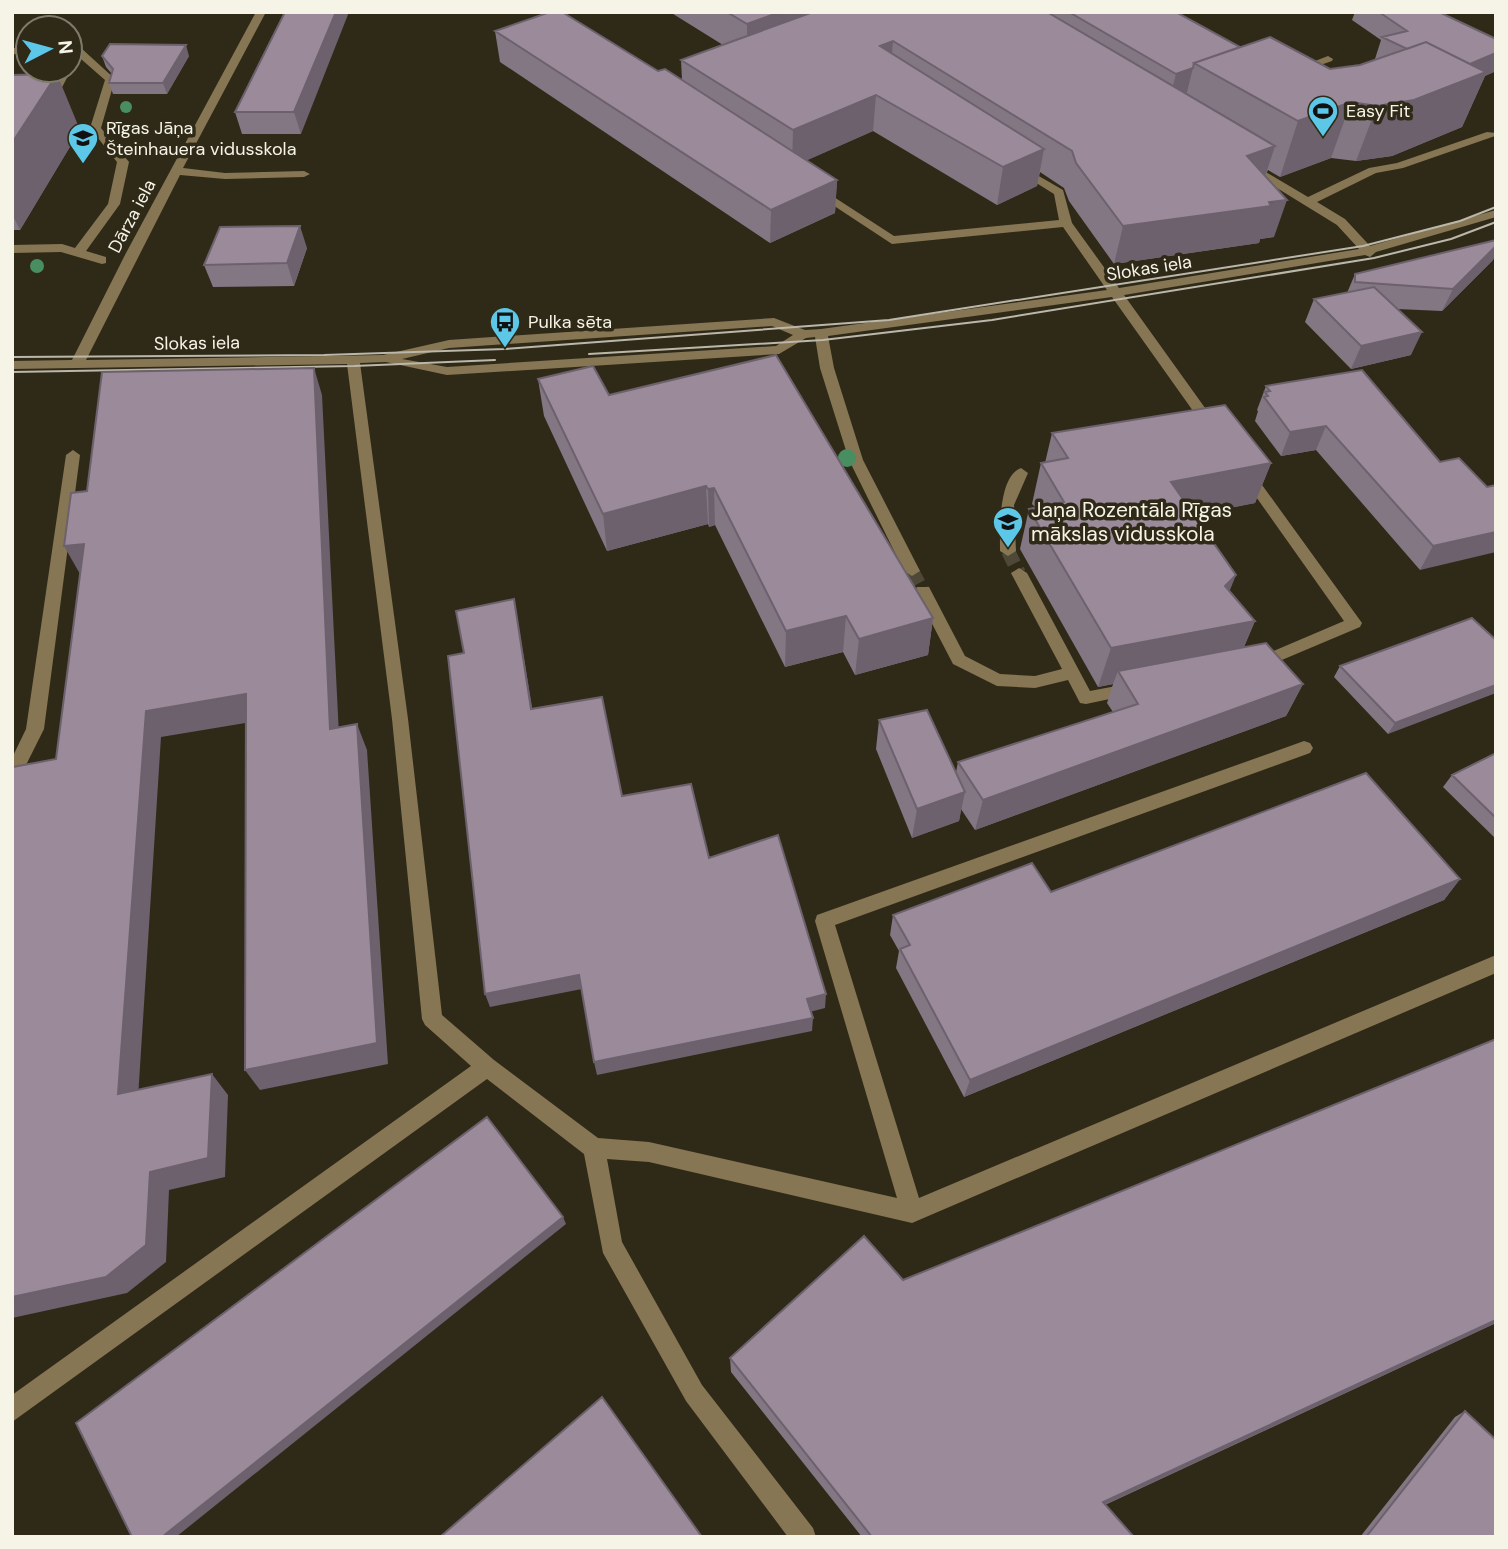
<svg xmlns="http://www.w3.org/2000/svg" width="1508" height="1549" font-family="'DM Sans',sans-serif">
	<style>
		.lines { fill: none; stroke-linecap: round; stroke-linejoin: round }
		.minor-tunnel { stroke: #4d4837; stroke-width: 14; stroke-dasharray: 14 7; stroke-linecap: butt }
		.minor { fill: #877653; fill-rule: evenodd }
		.tram { stroke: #bbb7aa; stroke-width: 2 }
		.tree { fill: #498e61 }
		.wall { fill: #847784 }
		.shaded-wall { fill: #6c616c }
		.building { fill: #9a8a9a; stroke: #6c616c; stroke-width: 2 }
		.labels { text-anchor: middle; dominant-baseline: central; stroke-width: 7; stroke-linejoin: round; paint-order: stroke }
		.far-poi-label { font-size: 18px; fill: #f6f3e7; stroke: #2f2a18; text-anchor: start }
		.far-street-label { font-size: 18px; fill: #f6f3e7; stroke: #2f2a18 }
		.poi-label { font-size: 21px; fill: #f6f3e7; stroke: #2f2a18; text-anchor: start }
	</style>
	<rect width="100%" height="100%" fill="#2f2a18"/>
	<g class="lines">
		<path class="minor-tunnel" d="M1008,551l11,22
			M912,571l11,20"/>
		<path class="minor" d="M256,12h10l-83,156 42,5 79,-2 6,3 -6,3 -79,2 -45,-4 -94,185 297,-5 66,-15 325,-22 31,12 16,-1 286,-39 -44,-63 -171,17 -82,-54 10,-2 74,48 165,-16 -5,-26 -40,-25v-4l4,-1 45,26 9,33 47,65 240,-39 -22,-24 -96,-59v-4h8l59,35 61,-29 28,-5 90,-31 9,1 -1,3 -92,32 -27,5 -59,29 28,17 25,27 126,-36v7l-120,35 -6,5 -5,-2 -241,40 94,131v6h-10l-96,-135 -284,39 6,32 29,92 57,111 -8,5 -8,-5 -55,-111 -29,-92 -5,-31 -9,1 -27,16 -332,21 -61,-13 -26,1 48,356 34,296 52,45 104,78 51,4 248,56 -82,-277 2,-6 487,-174 6,2 3,5 -3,5 -475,172 84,273 577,-243v18l-584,250 -263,-61 -42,-3 15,83 80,143 111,143 3,9h-28l-102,-136 -83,-148 -19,-99 -97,-75 -475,343v-27l459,-329 -46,-41 -3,-6 -30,-300 -45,-355 -335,5v-8l60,-1 54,-107zM772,326l21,9 -17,11 -329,21 -45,-8 47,-11z
			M12,48h16v6h-16z
			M73,48h8l34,31 -14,49 28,34 -9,42 -34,47 20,6v6l-4,1 -41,-12 -49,1v-8l50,-1 13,4 33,-44 9,-42 -27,-34 15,-48 -32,-28z
			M1328,56l5,3 -1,2 -35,12 -5,-3z
			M70,68l1,2 -16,31 -9,2 -1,-2 16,-31z
			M73,450l7,5 -36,274 -26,52 -6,2v-25l14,-29 40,-274z
			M1021,468l7,5 -14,32 2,46 -8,5 -8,-5c0,-20 -2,-75 21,-83z
			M1247,469l5,2 110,152 -2,4 -104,44 -6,-2 -2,-4 2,-4 94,-40 -102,-144v-6z
			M1019,568l8,5 63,118 42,-8 8,6 -2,4 -52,11 -6,-1 -12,-23 -33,8 -38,-2 -44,-22 -38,-73 2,-4h12l36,69 35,18 35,2 27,-7 -51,-96z"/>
		<path class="tram" d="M589,354l234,-14 169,-20 382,-62 77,-19 45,-17
			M12,357l312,-2 181,-6 384,-29 474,-74 97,-25 36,-14
			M12,372l342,-6 141,-6"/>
	</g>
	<g class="tree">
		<circle cx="126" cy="107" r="6"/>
		<circle cx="37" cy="266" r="7"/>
		<circle cx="847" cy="458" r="9"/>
	</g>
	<path class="wall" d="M285,12l16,122h-59l-7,-22z
		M670,12h506l64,35 90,22 30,-4 16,-6h-1l6,-19 -29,-20 3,-8h84l57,27v32l-11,5 -23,51 -70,29 -36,5 -25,-3 -51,19 -12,-7 -3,6 9,61 -14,2 -1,4 -145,21 -45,-63 -5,-13 -24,-16 -3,14 -40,19 -124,-74 -66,29 30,20 -2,33 -65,30 -270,-181 -5,-31 163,40 24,9 -1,-20 42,-15z
		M102,56h87l-22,38h-54l-4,-11 3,-9 -6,-7z
		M12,75l68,55 -60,100h-8z
		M307,248l-13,38 -81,1 -9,-22z
		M1493,260l-51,51 -45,-2 14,46 -60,14 -46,-47 9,-23 33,-6 8,-19z
		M538,379l71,16 324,223 -5,37 -73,20 -12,-23 -58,15 -70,-142 -6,2 -1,-3 -101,27 -63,-135z
		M1266,386l174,76 47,25 -67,83 -104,-120 -35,6 -26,-35 3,-10 -1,-1z
		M1052,433l219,30 -16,40 -61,12 35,77 26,29 -11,26 59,37 -17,32 -311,114 -14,-21 -2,12 -47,17 -36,-89 3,-29 77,52 2,-10 155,-50 -6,-9 6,-19 -15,3 -78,-138 9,-40 6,-2 -3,-3 9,-41h4z
		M1496,640l-108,94 -54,-57 6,-11z
		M1496,753v86l-53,-52 9,-12z
		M1460,879l-16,21 -480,197 -68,-129 3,-17 -9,-16 3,-20 158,-23z
		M903,1280l593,43 -391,182 29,32h-272l-131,-165 -1,-14z
		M1465,1411l31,126h-136l95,-120z"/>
	<path class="shaded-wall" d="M336,12h13l-48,122 -7,-22z
		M780,12h96l-129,48v-36z
		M893,41l-3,36 -10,-31z
		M186,45l3,11 -22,38 -4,-11z
		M1496,53v18l-11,5 -23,51 -70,29 -36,5 21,-55 76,-35z
		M1193,68l-9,36 -17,6 9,-36z
		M57,74l23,56 -60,100 -8,-16v-71z
		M876,95l-3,36 -81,36 1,-37z
		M1351,102l-20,56 -51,19 18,-56z
		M1275,146l-12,37 -16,-27z
		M1044,149l-7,37 -40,19 6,-38z
		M837,180l-2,33 -65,30 1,-33z
		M1287,200l-13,37 -14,2 -1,4 -145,21 9,-38z
		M300,226l7,22 -13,38 -7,-23z
		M1496,246v9l-3,5 -51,51 11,-22z
		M1422,332l-11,23 -60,14 10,-23z
		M314,368l8,27 18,360 -10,-26z
		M1326,426l-10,24 -35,6 9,-24z
		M1271,463l-16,40 -97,19 13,-40z
		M706,486l2,38 -101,27 -4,-37z
		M714,488l1,37 -6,2 -1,-38z
		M1496,532v20l-76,18 13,-24z
		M84,544l-4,30 -16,-28z
		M1236,575l-16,40 5,-29z
		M514,599l3,17 18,109 -4,-16z
		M846,616l-3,36 -58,15 1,-36z
		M933,618l-5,37 -73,20 4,-36z
		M1255,621l-17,39 -120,11 -5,13 -15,3 13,-39z
		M1303,684l-17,32 -311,114 8,-30z
		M1496,685v8l-108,41 7,-11z
		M246,694l12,27 -97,16 -24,377 -19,-20 28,-383z
		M357,724l10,26 21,314 -128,26 -15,-20z
		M965,792l-6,29 -47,17 5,-29z
		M1460,879l-16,21 -480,197 6,-17z
		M579,975l3,14 -92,18 -5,-13z
		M826,994l-1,14 -19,5 1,-14z
		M813,1018l-1,13 -215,44 -3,-13z
		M212,1074l16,21 -3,82 -56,13 -3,72 -39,31 -115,25v-21l138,-125z
		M563,1217l3,7 -390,313h-14z
		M1496,1320v3l-405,188 12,-9z"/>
	<path class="building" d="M285,12h51l-42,100h-59z
		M550,12h12l96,59 7,-2 172,111 -66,30 -276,-179z
		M727,12h53l-33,12z
		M813,12h234l228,134 -28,10 40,44 -18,2 2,4 -148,20 -47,-63 -4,-12 -179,-110 -13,5 164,103 -41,18 -127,-72 -83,35 -112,-70z
		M1069,12h107l64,35 -46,16 -1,5 -17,6z
		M1379,12h60l57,27v14l-26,11 -44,-22 -19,7 -25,-12 25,-6z
		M1270,37l60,32 30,-4 66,-23 60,30 -72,28 -37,6 -26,-4 -53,19 -104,-58z
		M110,44l76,1 -23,38h-54l4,-14 -11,-13z
		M57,74l-45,69v-68z
		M300,226l-13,37 -83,2 16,-38z
		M1496,240v6l-43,43 -98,-7v-8z
		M1374,287l48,45 -61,14 -47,-47z
		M776,355l157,263 -74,21 -13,-23 -60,15 -72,-143 -6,1 -2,-3 -103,28 -65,-135 55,-13 16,29z
		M314,368l16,361 27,-5 20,319 -132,27 1,-376 -100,17 -28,383 94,-20 -4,84 -58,14 -4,73 -40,32 -94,20v-527l1,-3 43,-8 28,-215 -20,2 7,-53 16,-2 15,-119z
		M1362,370l78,92 19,-4 28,29 9,-2v47l-63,14 -107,-120 -36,6 -26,-35 4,-1 -3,-4 5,-1 -4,-5z
		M1225,405l46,58 -100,19 65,93 -11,11 30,35 -144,27 -82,-139 35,-7 -23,-39 27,-5 -16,-25z
		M514,599l17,110 71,-12 20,99 69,-12 18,74 69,-23 48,159 -19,5 6,19 -219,44 -15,-87 -94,19 -37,-338 16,-3 -8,-42z
		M1472,618l24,22v45l-101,38 -55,-57z
		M1266,643l37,41 -320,116 -25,-38 180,-58 -20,-33z
		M927,710l38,82 -48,17 -38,-89z
		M1496,753v65l-44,-43z
		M1366,773l94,106 -490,201 -70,-131 10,-4 -17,-30 139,-52 19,29z
		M1496,1039v281l-393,182 31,35h-262l-142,-179 134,-122 39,44z
		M487,1117l76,100 -401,320h-30l-56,-114z
		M602,1397l100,140h-262z
		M1465,1411l31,29v97h-130z"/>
	<defs>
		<g id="stadium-pin" transform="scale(1.575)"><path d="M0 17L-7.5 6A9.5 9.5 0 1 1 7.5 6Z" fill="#5dc7e8" stroke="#2f2a18"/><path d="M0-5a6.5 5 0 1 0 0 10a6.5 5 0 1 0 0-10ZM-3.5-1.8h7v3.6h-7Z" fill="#111"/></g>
		<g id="school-pin" transform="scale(1.575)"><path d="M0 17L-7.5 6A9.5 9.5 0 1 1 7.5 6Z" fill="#5dc7e8" stroke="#2f2a18"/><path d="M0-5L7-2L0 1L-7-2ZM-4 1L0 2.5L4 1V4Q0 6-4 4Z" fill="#111"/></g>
		<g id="bus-pin" transform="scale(1.575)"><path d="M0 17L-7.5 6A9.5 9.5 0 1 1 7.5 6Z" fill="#5dc7e8" stroke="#2f2a18"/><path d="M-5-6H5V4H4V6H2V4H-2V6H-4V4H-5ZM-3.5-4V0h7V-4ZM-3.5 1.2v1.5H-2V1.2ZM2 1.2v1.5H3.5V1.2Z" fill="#111"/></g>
		<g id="university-pin" transform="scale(1.575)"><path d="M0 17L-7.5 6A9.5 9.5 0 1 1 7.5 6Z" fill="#5dc7e8" stroke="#2f2a18"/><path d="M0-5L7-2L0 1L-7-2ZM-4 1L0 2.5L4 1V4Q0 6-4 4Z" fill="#111"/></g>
	</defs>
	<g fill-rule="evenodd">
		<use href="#stadium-pin" x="1323" y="111"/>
		<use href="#school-pin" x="83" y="138"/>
		<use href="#bus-pin" x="505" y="322"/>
		<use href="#university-pin" x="1008" y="522"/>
	</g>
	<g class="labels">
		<g class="far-poi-label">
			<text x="1346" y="111">Easy Fit</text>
			<text x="106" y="128">Rīgas Jāņa<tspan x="106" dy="21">Šteinhauera vidusskola</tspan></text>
			<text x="528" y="322">Pulka sēta</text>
		</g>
		<g class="far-street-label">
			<text transform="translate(132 216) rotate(-62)">Dārza iela</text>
			<text transform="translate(1149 268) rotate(-9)">Slokas iela</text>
			<text transform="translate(197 343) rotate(-1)">Slokas iela</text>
		</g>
		<g class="poi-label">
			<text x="1031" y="510">Jaņa Rozentāla Rīgas<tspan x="1031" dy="24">mākslas vidusskola</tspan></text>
		</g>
	</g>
	<rect width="1508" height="1549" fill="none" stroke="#f6f3e7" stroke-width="28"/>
	<g transform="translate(49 49) rotate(84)"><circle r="33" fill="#2f2a18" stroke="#7f7a6b" stroke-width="2"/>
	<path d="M0-5L12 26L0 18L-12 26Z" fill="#5dc7e8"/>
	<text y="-10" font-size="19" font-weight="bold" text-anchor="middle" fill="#f6f3e7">N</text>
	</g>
</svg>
